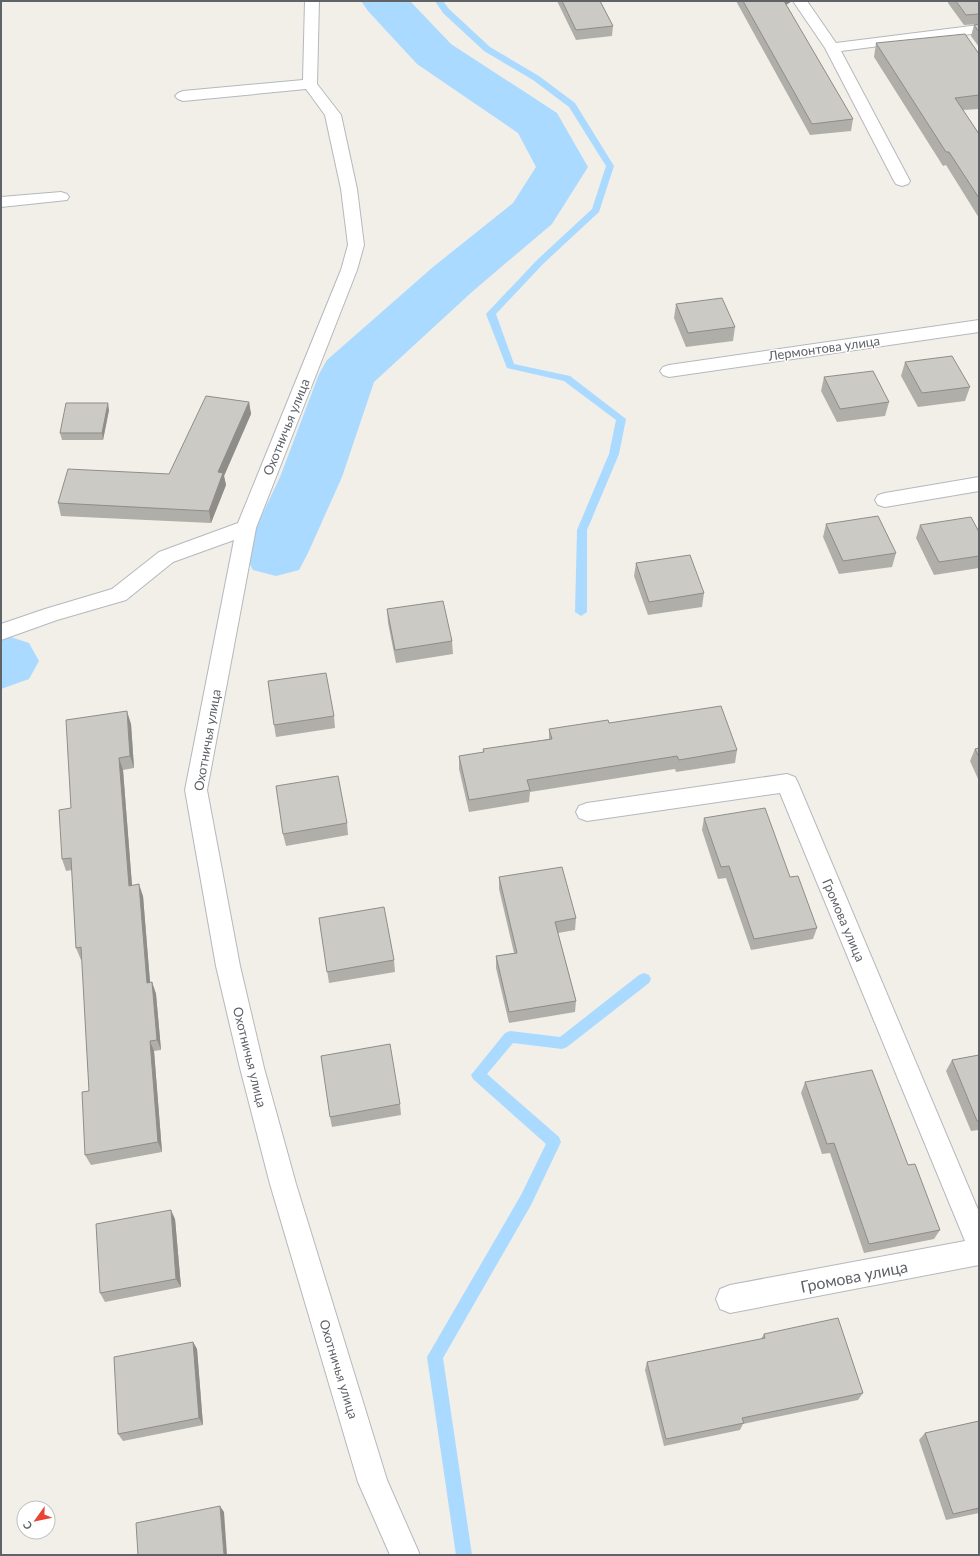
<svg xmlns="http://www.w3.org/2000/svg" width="980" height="1556" font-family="Lato,sans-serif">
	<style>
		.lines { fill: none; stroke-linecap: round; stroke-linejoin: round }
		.stream { fill: #aadaff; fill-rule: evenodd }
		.river { fill: #aadaff; fill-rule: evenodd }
		.street-casing { stroke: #b5b8bc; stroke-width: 2 }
		.street { fill: #fff; fill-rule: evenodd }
		.wall { fill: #afaea9 }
		.shaded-wall { fill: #8f8d8a }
		.building { fill: #cccac5; stroke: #8f8d8a }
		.labels { text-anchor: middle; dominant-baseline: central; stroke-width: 3; stroke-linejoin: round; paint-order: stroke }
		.street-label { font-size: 13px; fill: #5f6368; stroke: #fff }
		.near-street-label { font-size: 16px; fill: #5f6368; stroke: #fff }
	</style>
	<rect width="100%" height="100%" fill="#f1efe8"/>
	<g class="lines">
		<path class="stream" d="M435,1h8l6,8 41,38 49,29 36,27 39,63 -15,46 -56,52 -47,50 18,50 56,12 56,43 -7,35 -32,76v82l-6,4 -6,-4 2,-82 32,-76 7,-34 -52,-39 -57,-13 -21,-54 51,-54 55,-51 14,-43 -37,-59 -36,-27 -49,-29 -41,-38z
			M644,973l5,2 2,4 -2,4 -82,64 -5,2 -49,-6 -26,31 72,63 2,5 -30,63 -88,153 29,197h-16l-29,-198 94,-162 25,-51 -73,-65 -2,-4 34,-42 5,-2 50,6 79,-62z"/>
		<path class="river" d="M361,1h49l41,43 106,69 31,54 -36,57 -79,67 -99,91 -32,95 -34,76 -9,17 -23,6 -23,-6 -9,-17 36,-76 39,-103 8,-14 106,-93 80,-64 23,-36 -18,-34 -101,-69 -49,-53z
			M5,635l24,8 10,18 -10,18 -28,10v-53z"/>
		<g class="street-casing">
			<path id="street" d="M305,1h14l-2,83 24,31 16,74 7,56 -7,25 -101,258 -49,262 33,176 24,102 32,116 91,296 33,75h-30l-32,-73 -88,-298 -30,-116 -24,-102 -31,-176 49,-250 -61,22 -47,38 -69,20 -56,20v-16l44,-15 67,-20 47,-37 79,-29 103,-253 7,-25 -7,-56 -16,-74 -19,-26 -123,12 -5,-2 -3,-3 3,-3 5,-2 120,-11z
				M793,1h14l29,42 143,-18v8l-138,18 69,130 -2,3 -6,2 -6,-2 -2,-3 -69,-133z
				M61,192l6,2 2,3 -2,3 -66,7v-10z
				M979,320v12l-310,45 -6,-2 -3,-4 3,-4 6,-2z
				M979,477v14l-94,16 -7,-2 -3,-5 3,-5 7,-2z
				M787,774l8,3 3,6 181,429v53l-249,48 -10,-4 -4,-10 4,-10 10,-4 235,-44 -185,-448 -193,28 -8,-3 -3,-6 3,-6 8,-3z"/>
		</g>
		<use href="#street" class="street"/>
	</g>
	<path class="wall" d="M557,1h43l13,25 -1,10 -36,4z
		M736,1h56l-6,4 67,114 -2,12 -41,4z
		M948,1h31v23l-15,1 -16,-22z
		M979,24v23l-8,-11 3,-11z
		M876,43l103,11v55l-16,1 16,24v84l-33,-53 -3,1 -69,-109z
		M676,304l59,23 -2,14 -47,6 -12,-29z
		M905,362l65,25 -5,14 -47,6 -17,-31z
		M824,377l65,25 -4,14 -48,6 -16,-31z
		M249,402l2,12 -27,62 2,9 -15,38 -150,-7 -3,-13 111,-29z
		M109,410l-6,30h-41l-2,-7z
		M826,524l70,29 -4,14 -53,7 -16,-37z
		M920,525l59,7v36l-45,7 -18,-37z
		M636,563l68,30 -2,14 -54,8 -14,-39z
		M387,609l65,32 1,13 -57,9 -8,-40z
		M334,716l1,12 -59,9 -2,-12z
		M609,723l128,27 -2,13 -59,9 -1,-3 -145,23 -1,10 -60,10 -10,-43v-13l24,-3v-4l66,-10v-10z
		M131,724l3,44 -11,2 9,116 11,10 7,87 2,-1 4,12 5,56 -7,1 8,101 -71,13 -6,-10 4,-64 -7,-132 -1,1 -5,-12 -4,-78 -6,1 -4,-12z
		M979,748v33l-9,-20 5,-12z
		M704,818l86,59 27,51 -4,11 -62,11 -25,-72 -8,1 -16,-49z
		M347,823l1,12 -62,11 -3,-12z
		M499,877l77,41 -1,12 -17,3 18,68 -1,11 -66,11 -13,-55v-12l18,-3 -15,-64z
		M319,918l75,42 1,12 -66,11z
		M979,1055v75l-8,1 -25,-60 6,-11z
		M805,1082l103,83 32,65 -6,9 -70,14 -34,-100 -8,1 -21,-61z
		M400,1104l1,11 -69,12 -2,-10z
		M175,1219l6,68 -76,15 -5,-9z
		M764,1334l99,59 -5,7 -115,24 -3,6 -76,16 -19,-76 2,-8 114,-23z
		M193,1342l4,7 6,76 -80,16 -5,-7z
		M979,1421v92l-33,7 -27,-80 6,-7z"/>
	<path class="shaded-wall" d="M781,1h11l-12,8z
		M249,402l2,12 -27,62 2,9 -15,38 -2,-12 9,-39z
		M108,403l1,7 -6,30 -1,-7z
		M127,711l4,13 3,44 -4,-12z
		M119,758l4,12 10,128 -4,-12z
		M139,884l4,12 8,98 -4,-11z
		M152,982l4,12 5,56 -4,-10z
		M150,1041l4,10 8,101 -4,-10z
		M171,1210l4,9 6,68 -5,-8z
		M193,1342l4,7 6,76 -4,-7z
		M220,1506l4,6 3,43h-3z"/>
	<path class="building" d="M562,1h38l13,25 -37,4z
		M743,1h41l69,118 -41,5z
		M956,1h23v13l-13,1z
		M979,24v8l-5,-7z
		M965,34l14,20v41l-24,3 24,36v64l-30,-46h-3l-70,-109z
		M722,298l13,29 -47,6 -12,-29z
		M952,356l18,31 -48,6 -17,-31z
		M873,371l16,31 -49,7 -16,-32z
		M206,396l43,6 -31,70 5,1 -14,38 -151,-8 10,-34 101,5z
		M66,403h42l-6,30h-42z
		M878,516l18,37 -53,8 -17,-37z
		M971,517l8,15v24l-40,6 -19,-37z
		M690,555l14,38 -55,9 -13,-39z
		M443,601l9,40 -57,9 -8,-41z
		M326,673l8,43 -60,9 -6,-44z
		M721,706l16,44 -58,10 -2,-4 -150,24 3,10 -61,10 -10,-44 25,-4 -1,-3 69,-10 -3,-10 59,-9 1,3z
		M127,711l3,45 -11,2 10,128 10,-2 8,99 5,-1 5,58 -7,1 8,101 -73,13 -3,-63 7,-1 -8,-144 -5,1 -5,-90 -9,1 -3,-49 12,-2 -5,-88z
		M979,748v9l-4,-8z
		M338,776l9,47 -64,11 -7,-48z
		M765,808l25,69 8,-1 19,52 -63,11 -25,-73 -8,1 -17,-49z
		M562,867l14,51 -21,4 21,79 -67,11 -13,-56 21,-3 -18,-76z
		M384,907l10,53 -67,12 -8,-54z
		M390,1044l10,60 -70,13 -9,-61z
		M979,1055v66h-2l-25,-61z
		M872,1070l36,95 7,-1 25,66 -71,14 -35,-101 -7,1 -22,-62z
		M171,1210l5,69 -76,14 -4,-69z
		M838,1318l25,75 -121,25 2,5 -78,16 -19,-77 118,-24 -1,-4z
		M193,1342l6,76 -81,16 -4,-77z
		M979,1421v87l-26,6 -28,-81z
		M220,1506l4,49h-86l-2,-32z"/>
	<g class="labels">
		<g class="street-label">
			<text transform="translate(824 348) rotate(-8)">Лермонтова улица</text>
			<text transform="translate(286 427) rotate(-68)">Охотничья улица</text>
			<text transform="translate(207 740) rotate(-80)">Охотничья улица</text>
			<text transform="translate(844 920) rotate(67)">Громова улица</text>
			<text transform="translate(250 1057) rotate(76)">Охотничья улица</text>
			<text transform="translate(339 1369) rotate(73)">Охотничья улица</text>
		</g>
		<g class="near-street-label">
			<text transform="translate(854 1276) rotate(-11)">Громова улица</text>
		</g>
	</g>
	<rect width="980" height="1556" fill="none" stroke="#5f6368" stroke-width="4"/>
	<g transform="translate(36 1520) rotate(237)"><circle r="19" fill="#ffffff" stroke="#bfc1c3"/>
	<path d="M0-3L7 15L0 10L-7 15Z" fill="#ea4335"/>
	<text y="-6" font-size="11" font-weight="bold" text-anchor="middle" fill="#5f6368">С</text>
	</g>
</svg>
